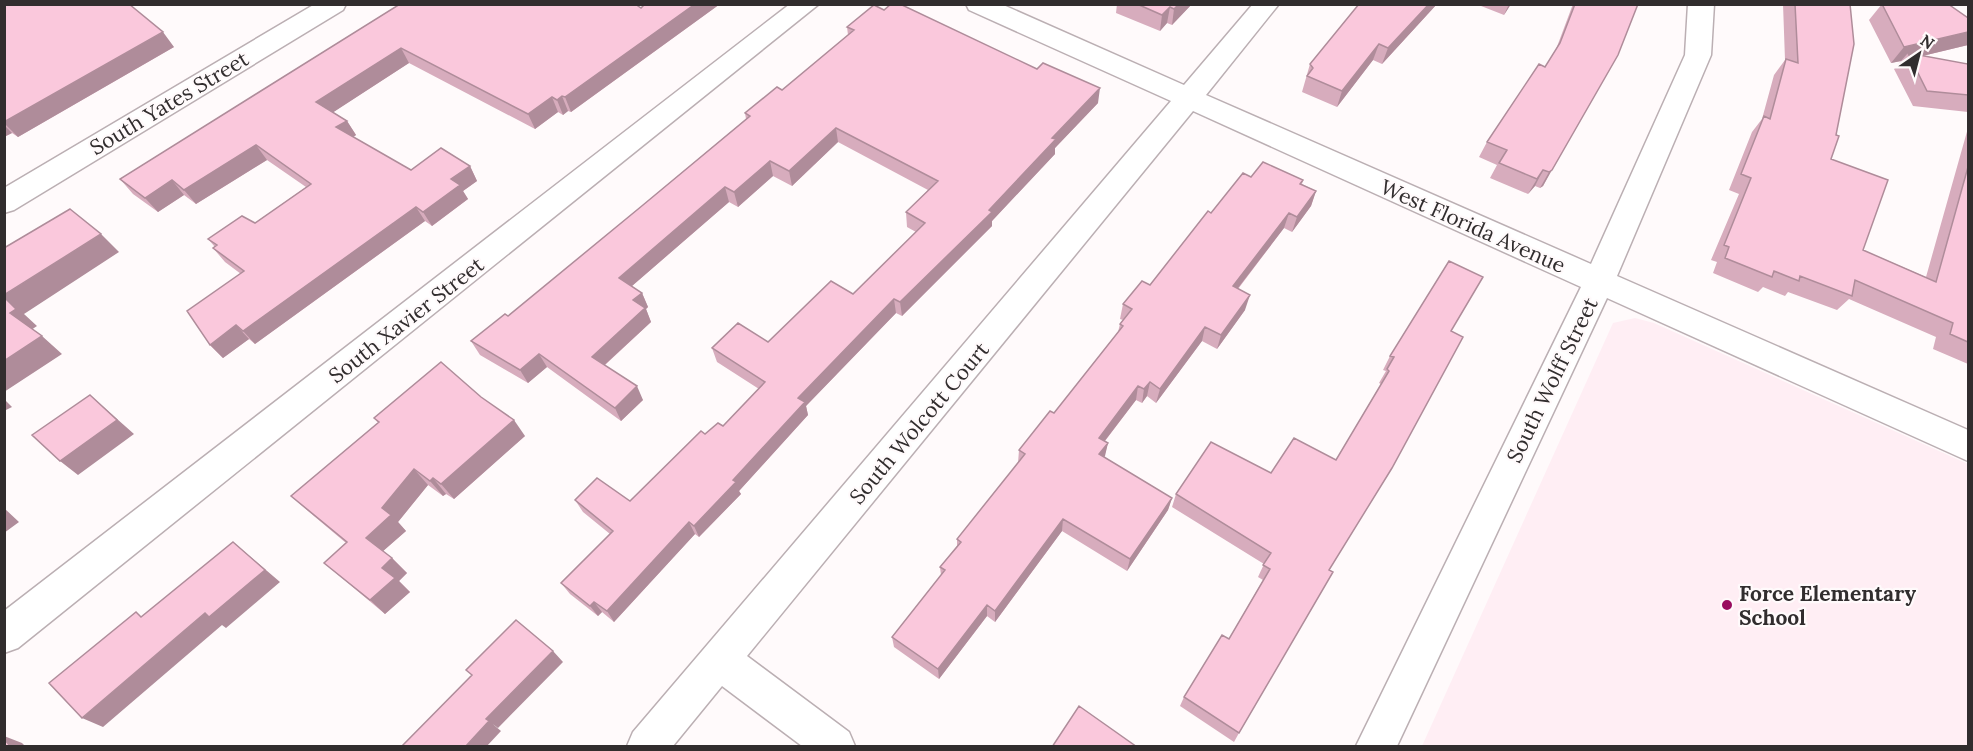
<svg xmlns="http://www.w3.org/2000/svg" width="1973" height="751" font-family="Lora,serif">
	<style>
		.built { fill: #ffeef4 }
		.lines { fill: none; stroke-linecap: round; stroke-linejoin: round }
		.minor-casing { stroke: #bbafb3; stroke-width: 3 }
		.minor { fill: #fff; fill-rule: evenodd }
		.wall { fill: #d7acbd }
		.shaded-wall { fill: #af8c9a }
		.building { fill: #fac8dc; stroke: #af8c9a; stroke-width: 1.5 }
		.poi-dot { fill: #990c5f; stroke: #fffafb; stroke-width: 2 }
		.labels { text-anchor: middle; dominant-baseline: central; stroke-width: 4.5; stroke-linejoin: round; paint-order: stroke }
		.street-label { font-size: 21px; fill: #312d2e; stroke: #fffafb }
		.poi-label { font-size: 21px; font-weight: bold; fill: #312d2e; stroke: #fffafb; text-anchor: start }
	</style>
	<rect width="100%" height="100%" fill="#fffafb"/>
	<path class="built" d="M1635,318l19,5 314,141v282h-546l191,-423z"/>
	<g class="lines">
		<g class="minor-casing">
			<path id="minor" d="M315,4h31l-3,6 -329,200 -10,3v-25z
				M790,4h29l-801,644 -14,5v-42z
				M966,4h35l183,81 69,-81h26l-73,91 385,169 94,-209 3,-51h26l-3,51 -94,221 351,154v31l-361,-163 -210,448h-41l225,-459 -388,-176 -446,545 102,76 6,14h-53l-80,-60 -49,60h-46l6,-14 538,-631 -202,-91z"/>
		</g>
		<use href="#minor" class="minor"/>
	</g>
	<path class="wall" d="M4,4l170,43 -156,90 -6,-4 -8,4z
		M400,4l241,4 4,-4h75l-149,108 -3,-1 -5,4 -5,-3 -23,17 -126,-66 -76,49 14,9 9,14 -3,2 58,33 59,-4 7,15 -14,10 5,8 -36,27 -7,-5 -170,123 -6,-5 -26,19 -13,-13 31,-71 -16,-12 -12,-14 2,-1 -7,-8 47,-16 51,-36 -39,-27 -71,44 -12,-9 -26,17 -25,-18 -13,-15z
		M1117,4h75l-20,21 -5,-2 -7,8 -44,-18z
		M1359,4h78l-55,60 -9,-4 -36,47 -35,-15 8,-28z
		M1476,4h35l-7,11z
		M1573,4h65l-95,182 -3,2 -5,-2 -7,8 -38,-16 7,-13 -18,-8 8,-15 58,-75 10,-15z
		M1783,4h67l-19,155 32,91 63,27 42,-149v236l-35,-15 3,-12 -87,-38 -12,11 -49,-18 -3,4 -22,-9 -5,5 -45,-19 4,-11 -6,-2 28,-66 -10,-4 23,-58 10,-13 12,-44 11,-15z
		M1882,4l86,14v27l-46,11 46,8v48l-55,-6 -19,-37 7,-8 -10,2 -22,-43z
		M847,27l251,76 -43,45v6l-63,67v5l-90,90 -6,-3 -90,93 2,9 -69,76 2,3 -42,43 -4,-3 -81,88 -12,-10 -4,4 -28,-22 -9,-11 49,-49 -27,-22 -8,-12 55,1 75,-67 18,-8 36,-37 -42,-27 -5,-14 56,-6 85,-48 63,-62 -9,-5 -1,-15 22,-22 -90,-48 -46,44 -19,-10 -35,31 -9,-5 -97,84 10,7 6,14 -2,2 5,13 -46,43 38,35 -22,21 -74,-54 -19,16 -48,-28 -9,-14 37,-25 135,-111 103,-86 -1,-6 37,-23 66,-55z
		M1251,177l52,3 -1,4 14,7 -5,15 -19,26 -8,-4 -46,61 7,21 -28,39 -15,-8 -46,62 -9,-7 -5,7 -6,-3 -31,41 3,2 -4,14 68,41 -4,12 -41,61 -65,-40 -67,91 -8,-6 -48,63 -45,-32 -2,-10 49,-62 -1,-8 17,-21v-7l61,-76 1,-13 35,-37 64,-81 2,-8 3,-4 -3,-1 3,-15 27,-19 61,-72z
		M1452,331l-123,239 -95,172 -54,-36 4,-9 45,-58 34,-59 -5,-3 6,-13 -92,-57 4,-13 95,-21 65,-13 45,-76 -2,-1 7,-12 -3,-1 7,-14z
		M374,418l151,18 -71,63 -8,-5 -3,2 -15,-11 -30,37 8,9 -23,20 9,7 15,15 -8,8 11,11 -25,22 -61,-51 22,-20 -38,-32 -17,-15 87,-73z"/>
	<path class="shaded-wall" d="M695,4h25l-149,108 -6,-15z
		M1179,4h13l-20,21 2,-16z
		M1429,4h8l-55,60 6,-16z
		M1509,4h2l-7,11z
		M1170,7l-3,16 -7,8 2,-16z
		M163,32l11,15 -156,90 -14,-14v-1z
		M1968,32v13l-58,14 -2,-6 -7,8 -10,2 13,-16z
		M1379,44l-6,16 -36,47 5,-16z
		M401,48l8,15 -83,54 -10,-15z
		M1100,88l-2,15 -43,45v6l-63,67v5l-90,90 -2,-14 152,-164z
		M562,96l6,15 -5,4 -6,-15z
		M552,97l6,15 -23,17 -7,-15z
		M347,121l9,14 -10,7 -10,-15z
		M4,125l8,8 -8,4z
		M836,128l2,14 -46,44 -3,-15z
		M256,145l11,15 -71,44 -12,-14z
		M770,161l3,15 -35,31 -4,-15z
		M470,166l7,15 -14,10 5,8 -36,27 -9,-14 28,-33z
		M1543,170l-8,16 -7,8 9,-15z
		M1552,170l-9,16 -3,2 9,-16z
		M172,180l12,15 -26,17 -13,-14z
		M725,187l4,15 -104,90 -6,-14z
		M1316,191l-5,15 -19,26 5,-15z
		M416,207l9,14 -170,123 -12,-13z
		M1289,213l-5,15 -56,73 5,-15z
		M101,234l18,18 -95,62 13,12 -6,4 -21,-17 -6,-18z
		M642,293l6,14 -2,2 5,13 -52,48 -7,-13 41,-57z
		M1250,295l-5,15 -28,39 4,-14z
		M894,299l2,14 -90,93 2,9 -69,76 2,3 -42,43 -5,-11 39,-46 65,-82z
		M236,325l13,14 -26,19 -13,-13z
		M1205,327l-3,14 -46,62 4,-14z
		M42,336l20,18 -58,38v-31z
		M539,354l8,13 -19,16 -8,-13z
		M1150,382l-3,14 -5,7 2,-14z
		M637,386l6,14 -22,21 -6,-13z
		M1138,386l-2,14 -39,51 2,-13z
		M90,395l44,39 -56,41 -18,-14z
		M4,399l8,8 -8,4z
		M514,420l11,16 -71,63 -13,-15z
		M1108,443l-3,13 -8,11 2,-13z
		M414,469l14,16 -30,37 8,9 -24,21 -16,-14 16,-30z
		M433,478l13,16 -3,2 -13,-15z
		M1172,498l-4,12 -41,61 3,-12z
		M4,508l15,14 -15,11z
		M1063,519l-1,12 -67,91v-11z
		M689,522l6,12 -81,88 -7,-11z
		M233,542l47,40 -54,46 -4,-3 -119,102 -21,-9 123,-105z
		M392,558l15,15 -8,8 11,11 -25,22 -15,-14 12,-32z
		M594,602l8,10 -4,4 -8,-10z
		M987,605v11l-48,63 -1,-10z
		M553,651l10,11 -65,66 -12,-9z
		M489,721l12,10 -15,16h-21z
		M4,736l18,7 4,4h-15l-7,-8z"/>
	<path class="building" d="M4,4h125l34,28 -159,90z
		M400,4h235l6,4 4,-4h50l-130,93 -3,-1 -5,4 -5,-3 -24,17 -127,-66 -85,54 31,19 -11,6 75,43 30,-22 29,18 -19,13 9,6 -37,27 -7,-5 -173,124 -7,-6 -26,20 -23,-34 57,-40 -31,-23 4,-3 -9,-6 34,-23 13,7 56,-39 -55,-39 -72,45 -12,-10 -27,18 -25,-19z
		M891,4h9l137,65 6,-6 57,25 -48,50 4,1 -67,71 3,2 -92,90 -6,-3 -96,99 7,4 -72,78 3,2 -42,44 -5,-4 -82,89 -13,-9 -4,4 -29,-23 52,-52 -38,-31 22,-22 33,23 71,-70 4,3 13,-11 5,3 42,-44 -53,-34 26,-25 30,19 63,-61 22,13 72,-71 -19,-11 32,-31 -102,-53 -47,43 -19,-10 -36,31 -9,-5 -106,91 23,15 -9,7 12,8 -53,49 45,29 -22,22 -76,-54 -19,16 -49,-29 34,-27 3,2 135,-111 107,-89 -5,-3 32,-26 5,3 72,-60 -7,-3 27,-22 10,5z
		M1137,4h42l-5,5 -4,-2 -8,8z
		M1359,4h70l-41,44 -9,-4 -37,47 -35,-15 6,-8 -3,-4z
		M1575,4h63l-20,51 -66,115 -3,2 -6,-2 -6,9 -38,-16 8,-13 -20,-8 52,-78 6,3 15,-24z
		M1795,4h55l4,40 -18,91 3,1 -8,23 57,21 -25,70 73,32 32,-115v175l-18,-8 3,-11 -98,-43 -3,16 -52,-20 -1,5 -25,-10 -2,6 -47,-19 4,-11 -5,-2 27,-67 -10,-4 23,-58 6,3 16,-60 12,4z
		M1882,4h66l20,14v14l-64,15z
		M1908,53l60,11v31l-41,-4z
		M1263,162l40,18 -3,4 16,7 -19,26 -8,-4 -56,73 17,9 -29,40 -16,-8 -45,62 -10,-7 -6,7 -6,-3 -39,52 9,5 -9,11 73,44 -42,61 -67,-40 -68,92 -8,-6 -49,64 -46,-32 53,-67 -5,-3 21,-25 -4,-3 68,-85 -6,-4 31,-39 4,2 69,-87 -3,-2 12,-15 -9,-5 19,-23 8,4 58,-74 3,2 32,-40 8,4z
		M70,209l31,25 -97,61v-47z
		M1449,261l34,16 -32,54 12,6 -71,131 -63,102 4,2 -94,161 -55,-36 38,-62 7,4 41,-70 -7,-4 8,-12 -95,-59 35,-52 60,31 23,-35 42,22 53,-89 -2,-2 7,-12 -4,-1z
		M4,297l12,12 -6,4 32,23 -38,25z
		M441,362l40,35 33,23 -73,64 -8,-6 -3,3 -16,-12 -32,39 9,7 -25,23 26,20 -10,10 13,10 -25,22 -46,-37 23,-21 -56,-46 88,-74 -5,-4z
		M90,395l27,25 -57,41 -28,-26z
		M233,542l32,28 -56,47 -4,-4 -123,105 -33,-35 87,-71 5,5z
		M516,620l37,31 -67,68 3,2 -24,26h-64l71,-72 -6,-5z
		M1079,706l58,41h-85z
		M4,739l7,8h-7z"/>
	<circle class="poi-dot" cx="1727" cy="605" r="6"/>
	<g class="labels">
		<g class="street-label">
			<text transform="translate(169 103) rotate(-31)">South Yates Street</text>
			<text transform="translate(1473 226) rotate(24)">West Florida Avenue</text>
			<text transform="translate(406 320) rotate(-38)">South Xavier Street</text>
			<text transform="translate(1552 380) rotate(-64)">South Wolff Street</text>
			<text transform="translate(919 423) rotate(-50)">South Wolcott Court</text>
		</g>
		<g class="poi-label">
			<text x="1739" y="593">Force Elementary<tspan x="1739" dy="24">School</tspan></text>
		</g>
	</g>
	<rect width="1973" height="751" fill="none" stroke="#312d2e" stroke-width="12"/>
	<g transform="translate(1919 54) rotate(35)" stroke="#fffafb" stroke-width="4.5" paint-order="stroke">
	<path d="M0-4.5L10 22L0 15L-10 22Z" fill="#312d2e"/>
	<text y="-9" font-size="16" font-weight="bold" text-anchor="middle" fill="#312d2e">N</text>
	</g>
</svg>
